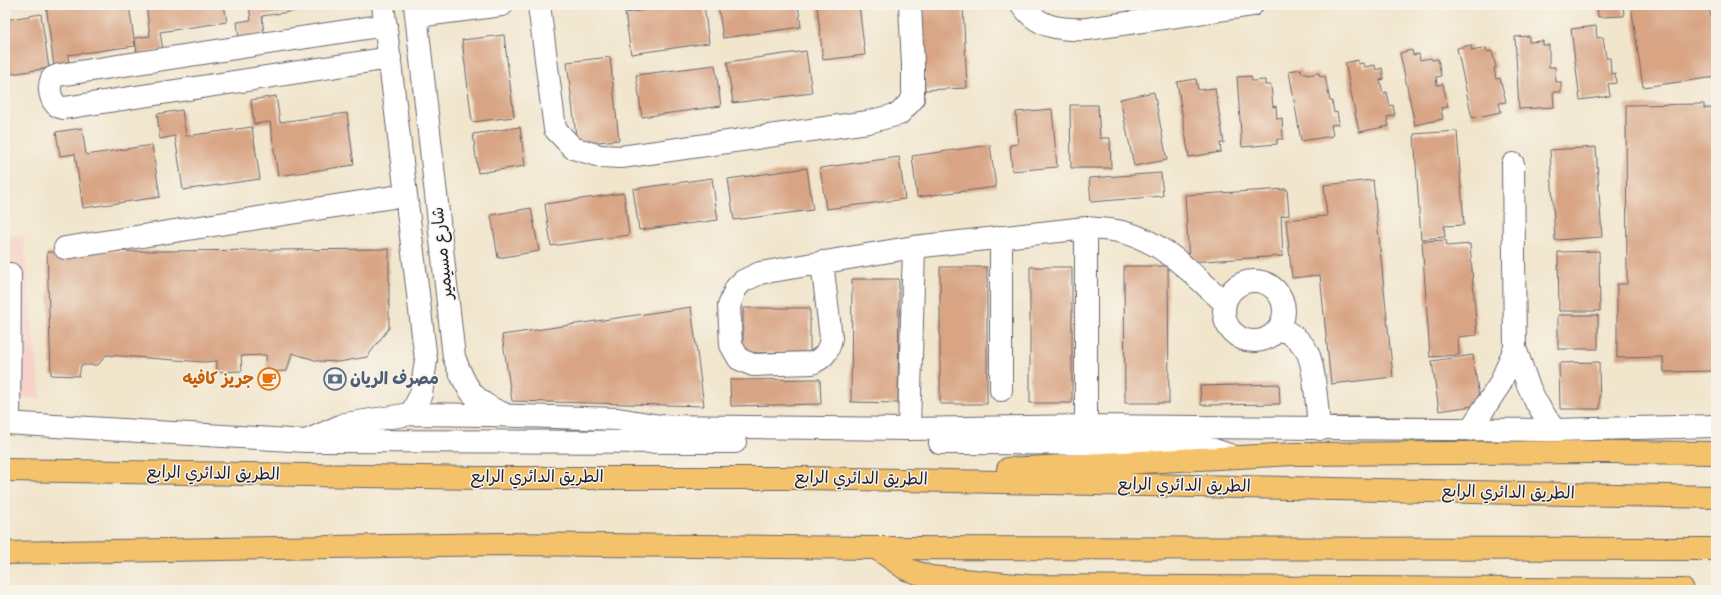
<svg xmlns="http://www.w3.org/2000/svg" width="1721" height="595" font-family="'Indie Flower','Playpen Sans Arabic',sans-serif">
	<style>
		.built { fill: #f7d1c9 }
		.building { fill: #d8a484 }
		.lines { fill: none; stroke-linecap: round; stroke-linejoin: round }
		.minor-casing { stroke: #6a666e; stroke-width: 24 }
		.major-casing { stroke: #6a666e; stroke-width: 24 }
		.minor { stroke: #fff; stroke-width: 22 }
		.major { stroke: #f4c26a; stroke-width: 22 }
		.labels { text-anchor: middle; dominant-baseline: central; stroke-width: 3; stroke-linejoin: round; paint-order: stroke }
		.street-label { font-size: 17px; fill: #22223b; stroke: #f7f3e8 }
		.food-label { font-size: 17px; font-weight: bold; fill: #c56008; stroke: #f7f3e8; text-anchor: end }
		.service-label { font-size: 17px; font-weight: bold; fill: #4e5e75; stroke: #f7f3e8; text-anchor: start }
	</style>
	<rect width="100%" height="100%" fill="#f7f3e8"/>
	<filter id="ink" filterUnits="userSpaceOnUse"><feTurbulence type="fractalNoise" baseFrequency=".025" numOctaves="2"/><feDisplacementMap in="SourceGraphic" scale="8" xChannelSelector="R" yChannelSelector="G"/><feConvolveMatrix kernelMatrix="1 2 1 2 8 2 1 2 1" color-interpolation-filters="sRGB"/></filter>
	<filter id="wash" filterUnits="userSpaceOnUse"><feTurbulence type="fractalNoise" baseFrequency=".012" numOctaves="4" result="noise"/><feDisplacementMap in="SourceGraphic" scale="16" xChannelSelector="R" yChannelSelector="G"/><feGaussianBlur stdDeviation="0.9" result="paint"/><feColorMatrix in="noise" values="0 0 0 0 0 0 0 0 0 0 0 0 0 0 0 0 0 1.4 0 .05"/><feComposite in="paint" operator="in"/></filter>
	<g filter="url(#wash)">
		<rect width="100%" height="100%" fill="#f1e5cc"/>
		<path class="built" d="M5,235l18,1 18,162h-36z"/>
		<g id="blocks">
			<path class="building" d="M46,5h83l6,41 -67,9 1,10 -15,2z
				M146,5h78l3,17 -67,10 3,18 -26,4 -2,-16 15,-2z
				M249,5h80v1l-67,10 2,18 -25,4 -2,-16 14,-2z
				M681,5h23l5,38 -78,11 -6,-41z
				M718,5h80l3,22 -78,11z
				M817,5h42l6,50 -42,5z
				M963,5l4,83 -42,2 -4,-83z
				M1597,5h26l1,11 -26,1z
				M1631,5h78l7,48v24l-73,10z
				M41,14l8,54 -44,7v-55z
				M1596,26l1,12 6,-1 3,21h4l1,16 4,-1 1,10 -8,1 2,12 -30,4 -9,-71z
				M504,35l10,82 -42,5 -10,-82z
				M1529,36v6l14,-1v4h6v22h6l1,15h5v10h-8l1,15 -35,2 -4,-72z
				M1471,45l1,6 14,-3 1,4 5,-1 4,17h-2l2,11 4,-1 6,24 -7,1 2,9 -29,6 -15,-70z
				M1412,50l1,5 6,-1 1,6 11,-2 1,2 6,-1 3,17 -5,1 1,8 6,-1 5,23 -7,1 2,11 -28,6 -15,-72z
				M806,51l6,42 -79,10 -6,-41z
				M610,57l9,83 -42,4 -10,-82z
				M1358,60v4l5,-1 1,4 11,-2 1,5 6,-2 2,11 -4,1 3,13 4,-1 3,14 3,-1 2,10 -8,2 2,9 -30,6 -14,-69z
				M715,65l6,41 -79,11 -6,-42z
				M1301,69l1,4h5v2l12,-2 1,4 5,-1 5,25h2l2,12 3,-1 2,12 -8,1 2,11 -32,5 -12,-70z
				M1251,76l1,5 13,-1v5h6l2,22 3,-1 1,13 5,-1 1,21h-6v5l-35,3 -5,-70z
				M1196,79l2,11 17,-2 9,55h-4l1,9 -32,5 -12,-75z
				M1154,92l13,68 -33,6 -14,-67z
				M276,96l4,26 67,-9 7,52 -76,11 -8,-54 -16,2 -3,-24z
				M1704,104v4h12v263l-52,1 -1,-15 -46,1v-74h10l-1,-179z
				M1070,105h28l2,33h10l1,30h-40z
				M1052,109l5,58 -45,4 -2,-26 8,-1 -2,-32z
				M182,110l4,26 66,-9 8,52 -77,11 -8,-54 -15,3 -3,-25z
				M520,127l5,39 -47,7 -5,-39z
				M82,128l4,27 66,-10 8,52 -77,11 -8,-54 -15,2 -4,-24z
				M1457,131l7,94 -20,1 1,11 -24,2 -7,-105z
				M990,145l6,42 -79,10 -5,-41z
				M1596,147l6,90 -47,3 -5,-90z
				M899,157l6,42 -79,10 -6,-41z
				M807,168l6,42 -79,10 -6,-41z
				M1161,173l2,23 -72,6 -2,-24z
				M712,178l6,42 -79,10 -6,-41z
				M1373,180l20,197 -62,7 -11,-109 -28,3 -6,-58 41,-4 -3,-31z
				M1287,189l2,26 -8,1 2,40 -94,6 -4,-67z
				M624,193l5,42 -78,11 -6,-42z
				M531,208l8,43 -41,7 -7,-43z
				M1446,240l1,6 23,-2 7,91 -19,2 1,18 -29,2 -8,-116z
				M389,249v79l-22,29 -28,5 -21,-1 -26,-8 -5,18 -20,1 -1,-17 -25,1 1,15 -25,1v-11l-14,1 -97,-7 -8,10h-17l-2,11 -28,-1 -4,-123z
				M1599,251l1,60h-41l-1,-59z
				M1124,266h44l1,137h-44z
				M940,267h47v137h-47z
				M1030,267h42v136h-42z
				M852,279h47l-1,124 -47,-1z
				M691,307l13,99 -192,-5 -10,-66z
				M743,308h67v44l-67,1z
				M1558,315h40v34h-40z
				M1473,355l7,50 -41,6 -7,-50z
				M1599,362l1,47h-40l-1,-46z
				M820,379l1,25 -90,2 -1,-26z
				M1279,384l1,20 -79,1 -1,-19z"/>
		</g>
	</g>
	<g filter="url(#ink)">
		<use href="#blocks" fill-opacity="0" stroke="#6a666e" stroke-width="1"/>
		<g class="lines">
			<g class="minor-casing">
				<path id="minor" d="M383,5l43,355 -5,34 -10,20
					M415,5l39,352c11,30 19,45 50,57
					M539,5l16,124 18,19 27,8 21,1 247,-35 31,-8 14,-15v-34l-3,-60
					M1022,5c16,23 39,25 65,24l165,-24
					M417,16l85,-11
					M386,25l-327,50 -7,3c-5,11 -1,29 12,30l326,-50
					M1513,164l2,184 13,37 8,17 18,28
					M1086,228v198
					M1001,237v153
					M65,248l341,-53
					M822,262l9,76c-2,13 -7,20 -19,25l-59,2 -14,-6 -8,-14 -2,-39 7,-18 7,-7 17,-8 154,-26 172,-19c12,1 24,1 36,4 42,9 72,44 103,71
					M1224 311a30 30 0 1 1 60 0a30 30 0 1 1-60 0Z
					M1280,328c29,14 32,30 35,60 2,14 3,27 4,41
					M5,423l301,18 429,1
					M9,423l1,-149
					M909,429l5,-182
					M1470,430l30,-46 15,-36
					M306,441l39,-17 66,-10 78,1 129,4 42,7 249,3 177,-3 468,4 162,-4
					M940,443l232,1 42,6 18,6"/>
			</g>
			<g class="major-casing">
				<path id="major" d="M1008,469l286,-15 310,-2 112,1
					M5,470l474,8h326l911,19
					M876,548l30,21 24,8 99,9 654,4
					M5,553l495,-9 376,4 840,1"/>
			</g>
			<use href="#minor" class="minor"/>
			<use href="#major" class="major"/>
		</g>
	</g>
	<defs>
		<g id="cafe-ring" transform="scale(1.15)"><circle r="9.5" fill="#f7f3e8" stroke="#e8710a" stroke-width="1.5"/><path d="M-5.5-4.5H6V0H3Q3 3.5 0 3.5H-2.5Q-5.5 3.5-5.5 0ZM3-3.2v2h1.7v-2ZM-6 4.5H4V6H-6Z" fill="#e8710a"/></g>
		<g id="bank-ring" transform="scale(1.15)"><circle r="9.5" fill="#f7f3e8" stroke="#5c6f8a" stroke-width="1.5"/><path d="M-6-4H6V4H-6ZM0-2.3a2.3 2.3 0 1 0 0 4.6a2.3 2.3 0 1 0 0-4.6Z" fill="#5c6f8a"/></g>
	</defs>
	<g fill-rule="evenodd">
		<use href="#cafe-ring" x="269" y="379"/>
		<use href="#bank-ring" x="335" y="379"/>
	</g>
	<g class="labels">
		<g class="street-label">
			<text transform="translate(443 253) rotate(-96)">شارع مسيمير</text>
			<text transform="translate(213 474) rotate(1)">الطريق الدائري الرابع</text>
			<text x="537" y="477">الطريق الدائري الرابع</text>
			<text transform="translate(861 479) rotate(1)">الطريق الدائري الرابع</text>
			<text transform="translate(1184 486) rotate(1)">الطريق الدائري الرابع</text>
			<text transform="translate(1508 493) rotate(1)">الطريق الدائري الرابع</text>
		</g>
		<g class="food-label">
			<text x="254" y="379">جريز كافيه</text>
		</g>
		<g class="service-label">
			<text x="350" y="379">مصرف الريان</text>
		</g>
	</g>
	<rect width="1721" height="595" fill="none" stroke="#f7f3e8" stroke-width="20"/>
</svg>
